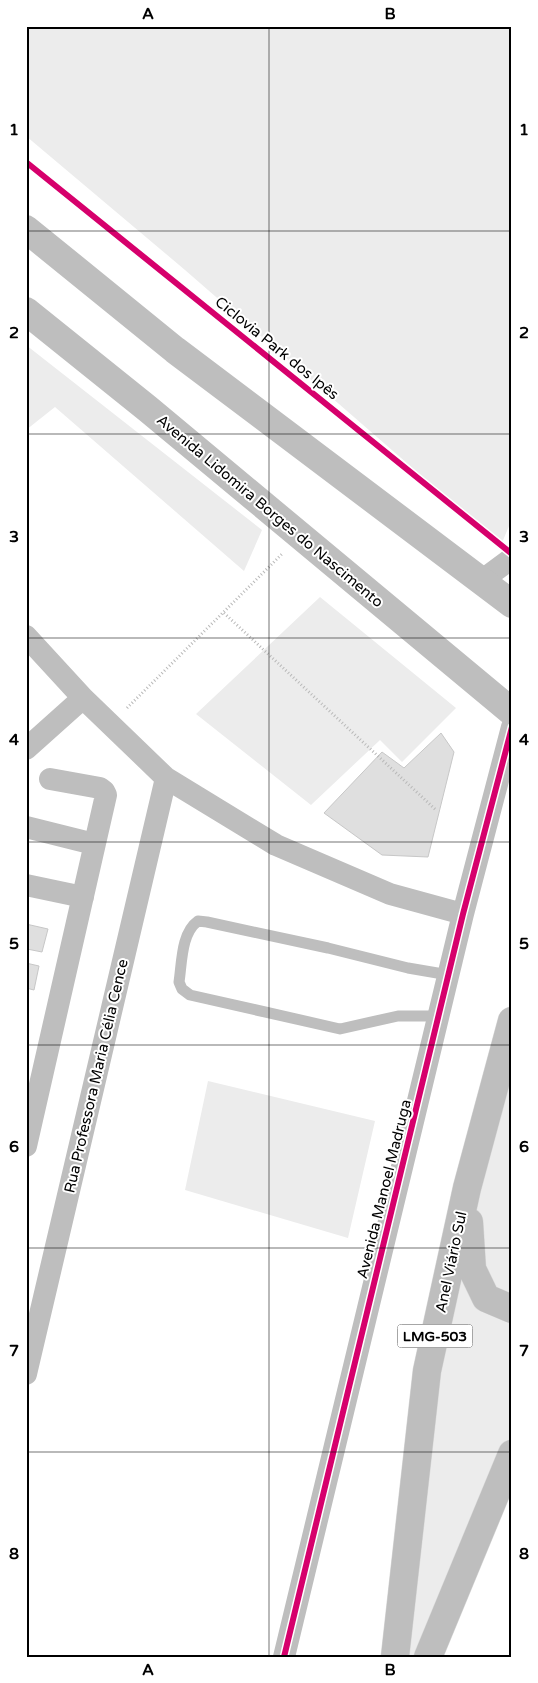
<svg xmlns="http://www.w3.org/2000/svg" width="538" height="1683" font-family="'Varela Round',sans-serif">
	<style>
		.green { fill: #ececec }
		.building { fill: #dfdfdf; stroke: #c7c7c7 }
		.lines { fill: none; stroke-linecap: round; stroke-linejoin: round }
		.primary-casing { stroke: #dbdbdb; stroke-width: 29 }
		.path { stroke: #b9b9b9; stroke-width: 3; stroke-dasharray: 1 2.5; stroke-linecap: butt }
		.service { stroke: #bebebe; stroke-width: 11 }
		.minor { stroke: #bebebe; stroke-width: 22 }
		.tertiary { stroke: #bebebe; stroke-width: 28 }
		.primary { stroke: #bebebe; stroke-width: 28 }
		.cycleway-casing { stroke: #fff; stroke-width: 9 }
		.cycleway { stroke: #d6006c; stroke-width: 6 }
		.grid { fill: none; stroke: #000; stroke-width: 1; stroke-opacity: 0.55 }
		.labels { text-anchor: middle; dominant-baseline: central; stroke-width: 4; stroke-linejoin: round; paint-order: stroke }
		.shield { fill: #fff; stroke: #4c4c4c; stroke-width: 1 }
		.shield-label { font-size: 14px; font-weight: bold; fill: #000 }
		.street-label { font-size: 15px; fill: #000; stroke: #fff }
		.neatline { fill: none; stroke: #000; stroke-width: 2 }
		.grid-label { font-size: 16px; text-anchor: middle; font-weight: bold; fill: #000 }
	</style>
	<rect width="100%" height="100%" fill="#fff"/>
	<path class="green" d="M26,26h486v493l-11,26 -316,-275 -159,-134z
		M26,345l236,185 -18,41 -189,-164 -29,23z
		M320,597l136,111 -54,54 -22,-22 -69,65 -115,-91z
		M512,1021v433l-84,203h-33l32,-286z
		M208,1081l167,40 -27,117 -163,-48z"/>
	<path class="building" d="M441,733l13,19 -26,105 -46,-2 -58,-42 58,-61 22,16z
		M26,924l22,5 -6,23 -15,-3 -1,3z
		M26,963l13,3 -5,24 -8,-2z"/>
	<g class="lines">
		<g class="primary-casing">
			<path id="primary" d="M469,1222l3,47 14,29 26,11
				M395,1657l32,-286 40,-183 45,-167
				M428,1657l84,-203"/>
		</g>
		<path class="path" d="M224,613l212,197
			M127,708l155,-154"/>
		<path class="service" d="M439,1016h-41l-58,13 -150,-34 -8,-6 -3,-7c3,-19 2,-49 19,-61l9,1 121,26 80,20 41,7"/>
		<path class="minor" d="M481,581l31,-23
			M26,636l57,62 83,80 110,67 114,49 73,20
			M26,749l57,-51
			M26,827l68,17
			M26,885l57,12
			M26,1146l80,-351 -2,-4 -4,-3 -50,-9
			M26,1374l140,-596
			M284,1657l179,-743 49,-187"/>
		<path class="tertiary" d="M26,229l149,121 337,254
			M26,311l122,98 364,303"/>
		<use href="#primary" class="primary"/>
		<g class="cycleway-casing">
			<path id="cycleway" d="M26,162l486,392
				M284,1657l179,-743 49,-187"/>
		</g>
		<use href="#cycleway" class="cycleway"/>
	</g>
	<path class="grid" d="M269,26v1631M26,231h486M26,434h486M26,638h486M26,842h486M26,1045h486M26,1248h486M26,1452h486"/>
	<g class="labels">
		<rect class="shield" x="397.5" y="1324.5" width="75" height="23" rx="4"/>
		<g class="shield-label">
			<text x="435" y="1336">LMG-503</text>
		</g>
		<g class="street-label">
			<text transform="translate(277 348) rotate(39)">Ciclovia Park dos Ipês</text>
			<text transform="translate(270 511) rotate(40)">Avenida Lidomira Borges do Nascimento</text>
			<text transform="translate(96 1076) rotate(-77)">Rua Professora Maria Célia Cence</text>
			<text transform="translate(384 1189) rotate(-76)">Avenida Manoel Madruga</text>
			<text transform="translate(451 1262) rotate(-78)">Anel Viário Sul</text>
		</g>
	</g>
	<rect width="538" height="1683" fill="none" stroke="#ffffff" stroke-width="55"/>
	<rect x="28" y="28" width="482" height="1628" class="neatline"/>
	<g class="grid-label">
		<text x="148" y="19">A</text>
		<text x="390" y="19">B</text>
		<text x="14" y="135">1</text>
		<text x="524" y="135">1</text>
		<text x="14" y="338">2</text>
		<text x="524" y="338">2</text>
		<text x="14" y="542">3</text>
		<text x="524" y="542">3</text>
		<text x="14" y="745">4</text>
		<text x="524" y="745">4</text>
		<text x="14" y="949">5</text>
		<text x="524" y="949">5</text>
		<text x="14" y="1152">6</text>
		<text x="524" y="1152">6</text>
		<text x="14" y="1356">7</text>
		<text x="524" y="1356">7</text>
		<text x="14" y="1559">8</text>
		<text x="524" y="1559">8</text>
		<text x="148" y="1675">A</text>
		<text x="390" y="1675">B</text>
	</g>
</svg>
